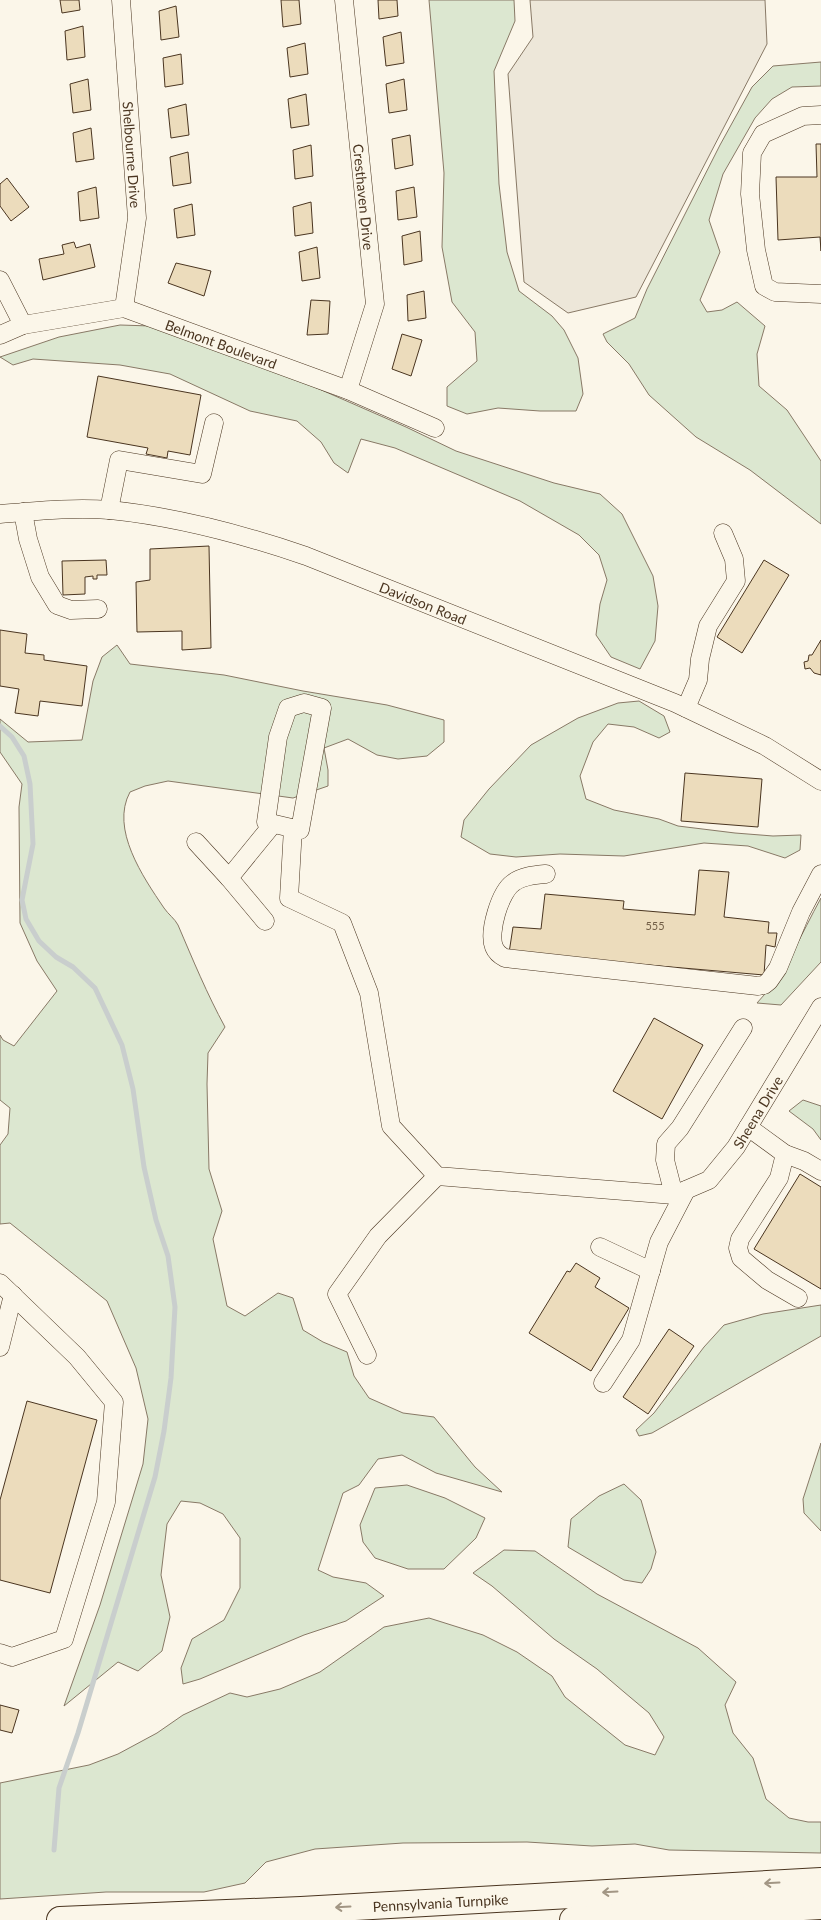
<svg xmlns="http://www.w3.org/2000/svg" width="821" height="1920" font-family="Lato,sans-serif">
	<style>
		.green { fill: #dce7d0; stroke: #887966 }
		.parking { fill: #ede7d9; stroke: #887966 }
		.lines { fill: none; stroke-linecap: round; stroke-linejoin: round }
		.stream { stroke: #c9cecd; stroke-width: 5 }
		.building { fill: #ecdcbc; stroke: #4a3520 }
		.minor-casing { stroke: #4a3520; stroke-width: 19 }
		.highway-casing { stroke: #4a3520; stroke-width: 28 }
		.minor { stroke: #fbf6e9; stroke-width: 18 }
		.highway { stroke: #fbf6e9; stroke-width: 26 }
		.oneway { stroke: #a29684 }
		.labels { text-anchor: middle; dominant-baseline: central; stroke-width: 4; stroke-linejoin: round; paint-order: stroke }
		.number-label { font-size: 11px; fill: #725f47 }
		.street-label { font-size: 14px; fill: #4a3520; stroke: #fbf6e9 }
	</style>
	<rect width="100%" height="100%" fill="#fbf6e9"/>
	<path class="green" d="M429,0h85l1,21 -21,50 5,113 8,68 12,39 33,25 12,14 14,28 5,36 -7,17h-36l-42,-3 -31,6 -20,-8v-19l30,-26 -2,-29 -23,-30 -10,-55 2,-74z
		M821,62v24l-29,1 -20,12 -17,19 -32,56 -14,46 11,32 -20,48 7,12 15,-2 15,-8 28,24 -8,28 2,32 28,24 34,51v63l-71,-54 -54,-33 -47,-42 -20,-31 -22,-22 -4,-8 32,-16 12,-29 73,-144 32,-58 21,-21z
		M120,325l31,1 134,48 121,53 50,24 98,32 46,11 22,20 31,62 5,30 -3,35 -15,28 -29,-12 -15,-22 4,-31 7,-24 -8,-25 -20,-20 -59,-34 -125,-53 -34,-9 -13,34 -14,-10 -13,-21 -24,-21 -47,-10 -80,-37 -50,-9 -87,-6 -20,6 -13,-8 59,-20z
		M117,645l13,19 94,11 79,16 84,14 57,15v22l-17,14 -29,3 -21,-4 -29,-16 -24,9 4,22v16l-35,12 -125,-17 -23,5 -15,6c-20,37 13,85 34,116 4,6 11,11 14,17 15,35 29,69 47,102l-17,26 -1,31 2,85 13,42 -9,28 14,67 18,10 33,-23 15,5 10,32 20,12 24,10 7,24 15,22 34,15 31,4 41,50 27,25 -66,-19 -34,-18 -24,4 -19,26 -16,8 -25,77 15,7 33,6 18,13 -38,25 -42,14 -104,44 -17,5 -2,-16 11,-29 32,-19 16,-32v-50l-17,-24 -23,-11 -19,-2 -14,23 -6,51 9,42 -8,34 -24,20 -20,-9 -54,44 36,-101 43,-141 5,-45 -12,-51 -29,-67 -97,-78 -10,1v-79l8,-11 2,-26 -10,-8v-65l3,5 11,6 43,-55 -20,-30 -17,-38 -1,-116 3,-23 -22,-32v-33l28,23 54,-2 11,-59 9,-24z
		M639,701l25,15 6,16 -11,6 -25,-11 -26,-3 -15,18 -13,34 6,23 28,11 45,9 19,7 57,7 38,3 28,-1 -1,15 -15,8 -37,-12 -44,-3 -80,13 -64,-2 -44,3 -26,-3 -29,-17 3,-17 25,-31 42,-44 47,-27 40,-15z
		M821,898v64l-40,43 -24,-2c29,-30 44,-69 64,-105z
		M803,1100l18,6v34l-8,-11 -24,-18z
		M821,1305v31l-169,97 -13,3 -3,-6 18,-17 50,-66 20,-22 39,-11z
		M821,1443v88l-17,-18 -1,-14z
		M624,1484l17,16 15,52 -5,17 -9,14 -18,-3 -56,-33 3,-28 28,-23z
		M407,1485l38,13 40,20 -9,20 -32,31h-36l-33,-11 -12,-16 -3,-17 15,-37z
		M504,1550l31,1 62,43 101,54 38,34 -11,23 8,28 20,25 13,41 23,19 19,4h13v31l-152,-3 -34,-6 -43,2 -65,-4 -124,1 -88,6 -49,13 -21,21 -41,9h-98l-106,7v-116l89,-18 29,-11 39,-21 26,-18 47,-22 17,4 33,-8 40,-17 64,-45 45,-9 54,17 34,17 35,24 13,21 60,48 30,10 9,-18 -15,-24 -25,-21 -27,-23 -43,-30 -62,-53 -19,-13z"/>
	<path class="parking" d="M530,0h235l2,44 -131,253 -68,16 -44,-31 -16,-208 25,-37z"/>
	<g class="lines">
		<path class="stream" d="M0,726l12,11 12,19 6,28 3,60 -11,56 4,19 13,22 17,16 17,10 22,21 27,57 11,44 11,78 12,53 12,36 7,51 -4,71 -7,53 -9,46 -77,256 -19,55 -5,62"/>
	</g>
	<path class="building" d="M60,0h19l1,10 -18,3z
		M281,0h18l2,24 -18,3z
		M378,0h19l1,16 -19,3z
		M176,6l3,31 -18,3 -2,-29z
		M83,26l2,31 -18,3 -2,-29z
		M401,32l3,31 -18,3 -3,-29z
		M305,43l3,31 -18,3 -3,-29z
		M181,54l2,30 -18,3 -2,-29z
		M88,79l3,31 -18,3 -3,-29z
		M404,79l3,31 -18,3 -3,-29z
		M306,94l3,31 -18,3 -3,-29z
		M186,104l3,31 -18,3 -3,-29z
		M91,128l3,31 -18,3 -3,-29z
		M410,135l3,30 -18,4 -3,-30z
		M816,144h5v107l-1,-14 -42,3 -2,-63h41z
		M311,145l2,31 -18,3 -2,-29z
		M188,152l3,31 -18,3 -3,-29z
		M7,178l22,29 -18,14 -11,-15v-22z
		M96,187l3,31 -19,3 -2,-29z
		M414,187l3,30 -19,3 -2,-29z
		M311,202l2,31 -18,3 -2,-29z
		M192,204l3,31 -18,3 -3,-29z
		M420,231l2,30 -18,4 -2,-29z
		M74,242l2,6 14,-4 5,23 -52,13 -4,-21 25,-5 -2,-9z
		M317,247l3,31 -18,3 -3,-29z
		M176,263l35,8 -7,25 -36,-13z
		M424,291l2,27 -18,3 -1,-26z
		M311,300l19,1 -2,33 -21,1z
		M402,334l20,6 -11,36 -19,-7z
		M98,376l103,19 -11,60 -22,-4 -1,7 -21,-4 2,-6 -61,-11z
		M209,546l2,102 -29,2v-19l-45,1 -1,-50 14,-2v-31z
		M106,560l1,15h-10v4h-4v-3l-8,1v17l-22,1 -1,-34z
		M764,560l25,15 -47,78 -25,-16z
		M0,630l27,4 -2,19 19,2v5l43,6 -5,40 -42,-5 -2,15 -23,-3 4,-24 -19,-3z
		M821,640v35l-7,-2 -4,-5 -5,1 -1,-7 4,-1 1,-6h3z
		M685,773l77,6 -4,48 -77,-6z
		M699,870l30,2 -5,45 45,5 -1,11h9l-2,14 -9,-2 -2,30 -255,-22 4,-26 28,2 4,-35 79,7 -1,8 72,6z
		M654,1018l49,27 -41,74 -49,-28z
		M800,1174l21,13v102l-67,-40z
		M576,1263l24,15 -5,9 34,21 -38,63 -62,-38 38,-62 3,1z
		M669,1329l25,17 -46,68 -25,-17z
		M27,1401l70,19 -47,173 -50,-13v-80z
		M0,1705l19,5 -7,23 -12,-3z"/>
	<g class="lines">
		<g class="minor-casing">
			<g id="minor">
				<path id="s1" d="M121,0l16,218 -13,90"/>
				<path id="s2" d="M344,0l31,304 -27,86"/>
				<path d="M821,115l-18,1 -40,18 -11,19 -2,41 6,56 8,36 11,6 46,2"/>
				<path d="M0,280l23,45"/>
				<path id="s3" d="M0,335l23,-10 101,-17 224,82 87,38"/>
				<path d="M109,510l10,-50 83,14 12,-51"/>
				<path d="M23,512l5,27 12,38 17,28 14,5 27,-1"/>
				<path id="s4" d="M0,514c36,-3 74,-7 110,-4 68,7 132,24 196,46l369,147 90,43 56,35"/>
				<path d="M304,703l18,5 -22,122 -34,-8 12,-85 10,-29z"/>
				<path d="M686,708l12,-28 2,-21 8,-33 28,-45 -2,-22 -11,-26"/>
				<path id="s5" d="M293,828l-4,70 53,25 27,70 22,133 46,50 237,19 35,-15 27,-33 85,-140"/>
				<path d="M196,842l33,36"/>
				<path d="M546,874c-11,1 -24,2 -33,9 -13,9 -25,49 -19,64 2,5 7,9 11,11l253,28 6,-1 5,-4 9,-13 23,-56 20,-38"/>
				<path d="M265,921l-36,-43 44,-54"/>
				<path d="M748,1127l37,27 19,7 17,10"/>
				<path d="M785,1154l-6,24 -39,61 -2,9 3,10 26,22 31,18"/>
				<path d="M674,1195l-9,-35 1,-16 14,-16 63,-100"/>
				<path d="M600,1247l51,24"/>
				<path d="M0,1283l77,74 37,45 -8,100 -42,137 -52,18 -12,-4"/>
				<path d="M0,1347l13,-52"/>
				<path d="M367,1355l-30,-61 41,-58 59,-60"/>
				<path d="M603,1383l28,-43 28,-98 27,-52"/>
			</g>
		</g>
		<g class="highway-casing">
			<g id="highway">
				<path id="s6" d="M60,1920l241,-10 520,-29"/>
				<path d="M573,1920l248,-14"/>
			</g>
		</g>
		<use href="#minor" class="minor"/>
		<use href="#highway" class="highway"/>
	</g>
	<defs><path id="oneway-shaft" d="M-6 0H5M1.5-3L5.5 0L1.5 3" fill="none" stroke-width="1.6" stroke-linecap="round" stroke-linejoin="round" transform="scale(1.25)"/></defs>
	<g class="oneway">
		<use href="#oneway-shaft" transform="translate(772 1883) rotate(177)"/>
		<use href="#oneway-shaft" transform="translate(610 1892) rotate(177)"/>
		<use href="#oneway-shaft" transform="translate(343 1907) rotate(177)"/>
	</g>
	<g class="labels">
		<g class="number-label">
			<text x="655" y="925">555</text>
		</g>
		<g class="street-label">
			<text stroke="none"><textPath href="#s1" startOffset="155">Shelbourne Drive</textPath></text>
			<text stroke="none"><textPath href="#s2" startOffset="198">Cresthaven Drive</textPath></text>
			<text stroke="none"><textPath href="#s3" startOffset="231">Belmont Boulevard</textPath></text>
			<text stroke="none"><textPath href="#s4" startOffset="438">Davidson Road</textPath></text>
			<text stroke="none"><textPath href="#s5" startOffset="766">Sheena Drive</textPath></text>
			<text stroke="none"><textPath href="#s6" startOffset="381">Pennsylvania Turnpike</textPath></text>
		</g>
	</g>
</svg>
